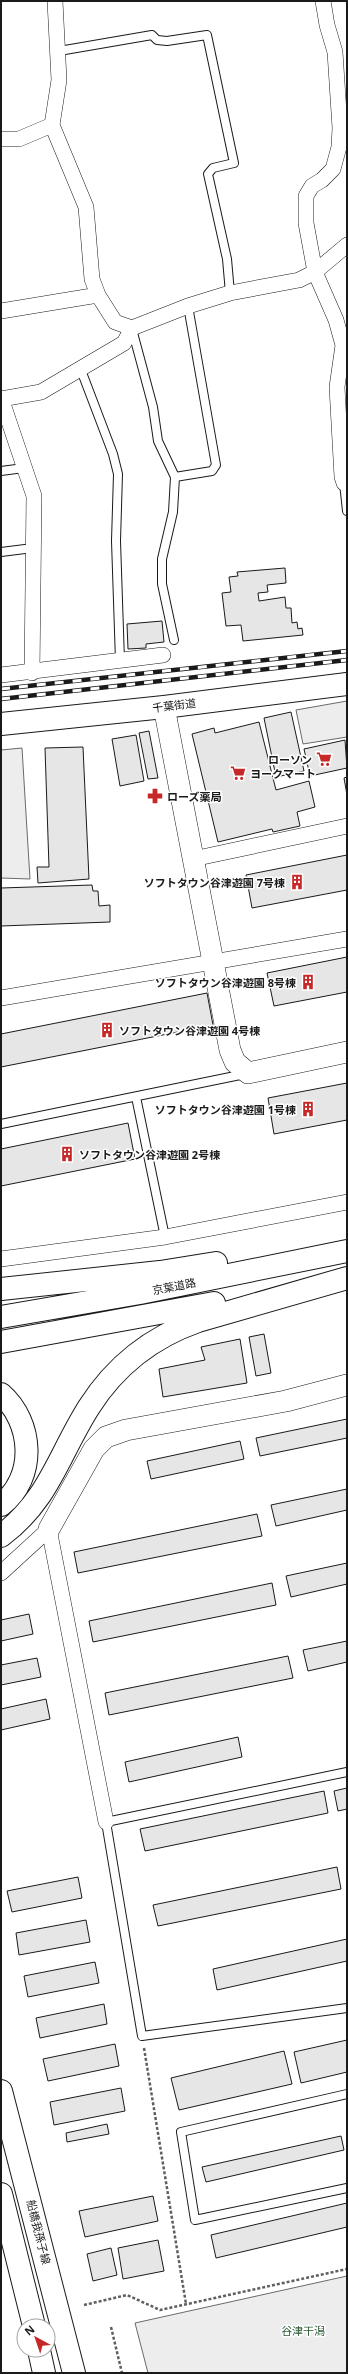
<svg xmlns="http://www.w3.org/2000/svg" width="348" height="2374" font-family="'Noto Sans','Noto Sans JP',sans-serif">
	<style>
		.built { fill: #ededed; stroke: #6a6a6a }
		.building { fill: #e6e6e6; stroke: #1a1a1a }
		.lines { fill: none; stroke-linecap: round; stroke-linejoin: round }
		.lane-casing { stroke: #1a1a1a; stroke-width: 10 }
		.street-casing { stroke: #1a1a1a; stroke-width: 16 }
		.secondary-casing { stroke: #1a1a1a; stroke-width: 22 }
		.primary-casing { stroke: #1a1a1a; stroke-width: 24 }
		.highway-casing { stroke: #1a1a1a; stroke-width: 24 }
		.path { stroke: #5f5f5f; stroke-width: 2.5; stroke-dasharray: 3 2; stroke-linecap: butt }
		.lane { stroke: #fff; stroke-width: 8 }
		.street { stroke: #fff; stroke-width: 15 }
		.secondary { stroke: #fff; stroke-width: 21 }
		.primary { stroke: #fff; stroke-width: 22 }
		.highway { stroke: #fff; stroke-width: 22 }
		.rail-casing { stroke: #1a1a1a; stroke-width: 4.5 }
		.rail { stroke: #fff; stroke-width: 3; stroke-dasharray: 9; stroke-linecap: butt }
		.labels { text-anchor: middle; dominant-baseline: central; stroke-width: 3; stroke-linejoin: round; paint-order: stroke }
		.street-label { font-size: 11px; fill: #1a1a1a; stroke: #fff }
		.poi-label { font-size: 11px; font-weight: bold; fill: #1a1a1a; stroke: #fff; text-anchor: end }
		.park-label { font-size: 11px; fill: #2b5a34; stroke: #fff }
	</style>
	<rect width="100%" height="100%" fill="#fff"/>
	<path class="built" d="M347,701v36l-44,7 -7,-34z
		M22,748l8,131 -29,-1v-128z
		M347,2276v97h-199l-13,-50z"/>
	<path class="building" d="M285,568l1,15 -19,2 1,7 -10,1 1,8 26,-4 1,11h5l1,15 5,-1 1,7 4,-1 1,7 -60,6 -2,-16 -15,1 -4,-33 9,-1 -2,-15 9,-1 -1,-4z
		M162,621l2,21 -18,2v4l-18,1 -1,-25z
		M291,712l13,59 -28,6 -12,-59z
		M259,722l17,68 33,-9 6,26 -18,5 3,14 -27,6 -1,-3 -54,13 -26,-108 22,-6 1,5z
		M149,731l9,47 -10,1 -9,-46z
		M136,735l8,46 -24,5 -8,-47z
		M345,740l2,28 -37,8 -6,-27z
		M83,747l6,132 -51,4 -1,-16h12l-4,-119z
		M347,777v18l-3,-17z
		M347,855v35l-95,18 -6,-33z
		M92,885l1,6h5l1,15 11,-1v17l-109,4v-38z
		M347,957v35l-73,14 -7,-33z
		M207,993l6,32 -212,42v-33z
		M347,1083v37l-73,14 -6,-36z
		M128,1123l7,36 -134,27v-37z
		M264,1334l7,39 -15,3 -7,-39z
		M240,1339l7,44 -84,14 -4,-28 46,-9 -4,-13z
		M347,1419v19l-87,18 -4,-18z
		M240,1441l4,18 -93,20 -4,-18z
		M347,1489v21l-71,16 -5,-21z
		M257,1514l5,22 -184,37 -4,-21z
		M347,1563v21l-56,13 -5,-21z
		M272,1583l4,22 -183,37 -4,-21z
		M29,1614l4,20 -32,7v-21z
		M347,1641v21l-39,9 -5,-21z
		M288,1656l5,22 -184,37 -4,-22z
		M37,1658l4,19 -40,8v-20z
		M46,1699l4,20 -49,11v-21z
		M238,1737l4,20 -113,25 -4,-20z
		M347,1788v21l-9,2 -4,-20z
		M324,1791l4,22 -183,38 -5,-22z
		M337,1867l4,22 -183,37 -5,-21z
		M78,1877l4,21 -70,14 -5,-21z
		M86,1920l4,22 -71,13 -3,-22z
		M347,1939v22l-130,29 -4,-21z
		M95,1962l4,21 -71,14 -4,-21z
		M104,2004l3,20 -67,14 -4,-20z
		M347,2040v32l-46,11 -7,-31z
		M115,2044l4,22 -71,15 -5,-22z
		M284,2051l8,33 -113,26 -8,-32z
		M121,2088l4,23 -71,14 -4,-23z
		M107,2124l2,10 -42,8 -1,-9z
		M341,2136l3,14 -138,32 -4,-15z
		M153,2196l5,25 -73,16 -6,-26z
		M347,2203v24l-131,31 -5,-23z
		M158,2240l6,31 -41,8 -5,-31z
		M111,2248l6,27 -24,6 -6,-27z"/>
	<g class="lines">
		<g class="lane-casing">
			<path id="lane" d="M59,51l93,-16 5,5 10,1 40,-6 27,128 -21,5 -5,6 19,85 3,34
				M132,329l21,78 5,34 17,36 -2,35 -11,47v25l12,56
				M81,370l32,84 5,20 -2,67 4,120
				M1,471l23,-3
				M175,477l37,-6 4,-6 -28,-159
				M344,483l3,28
				M1,552l32,-4
				M136,1097l29,140
				M1,1124l244,-50
				M347,1772l-241,50 36,214 205,-28
				M347,2094l-166,38 14,88 152,-32"/>
		</g>
		<g class="street-casing">
			<path id="street" d="M55,1l4,79 -7,45 34,82 6,72 6,16 17,27 17,6
				M323,1l4,24 8,27 5,76 -1,19 -6,22 -11,11 -10,6 -6,10v27l9,49 21,48 7,25 -6,42 5,90 2,6h3
				M1,139h18l33,-14
				M1,311l97,-16
				M1,398l33,98 -2,177
				M1,399l40,-7 83,-49 8,-15 56,-22 42,-13 69,-13 16,-8 32,-27
				M1,675l162,-20
				M193,859l154,-33
				M1,998l346,-59
				M1,1259l164,-22 182,-35
				M49,1529l57,293
				M1,1573l48,-44"/>
		</g>
		<g class="secondary-casing">
			<path id="secondary" d="M164,707l66,343 5,12 13,11 99,-21
				M49,1529l45,-80 12,-12 20,-7 160,-29 61,-16"/>
		</g>
		<g class="primary-casing">
			<path id="primary" d="M1,2091l73,282
				M1,2194l33,132
				M39,2350l5,23"/>
		</g>
		<g class="highway-casing">
			<path id="highway" d="M1,724l163,-17 183,-23
				M1,1289l159,-17 56,-9
				M1,1317l139,-24 207,-42
				M1,1342l213,-39
				M1,1394c32,28 36,83 0,111
				M1,1536c48,-36 57,-80 88,-129 26,-41 63,-70 109,-86l149,-43"/>
		</g>
		<path class="path" d="M144,2048l42,256
			M84,2305l43,-10 33,15 187,-41
			M111,2327l11,46"/>
		<use href="#lane" class="lane"/>
		<use href="#street" class="street"/>
		<use href="#secondary" class="secondary"/>
		<use href="#primary" class="primary"/>
		<use href="#highway" class="highway"/>
		<g class="rail-casing">
			<path id="rail" d="M1,689l346,-38
				M1,699l346,-39"/>
		</g>
		<use href="#rail" class="rail"/>
	</g>
	<defs>
		<g id="supermarket-bare" transform="scale(1.2)"><path d="M-6-5.5h2.5l.6 2H6L4.5 2H-2.5L-4.4-4H-6ZM-1.5 3.2a1.3 1.3 0 1 0 .1 0ZM3 3.2a1.3 1.3 0 1 0 .1 0Z" fill="#c62828" stroke="#fff" stroke-width="2.5" paint-order="stroke"/></g>
		<g id="pharmacy-bare" transform="scale(1.2)"><path d="M-2-6h4v4h4v4h-4v4h-4v-4h-4v-4h4Z" fill="#c62828" stroke="#fff" stroke-width="2.5" paint-order="stroke"/></g>
		<g id="building-bare" transform="scale(1.2)"><path d="M-4-6H4V6H1V3H-1V6H-4ZM-2.5-4.3h1.7v1.8h-1.7ZM.8-4.3h1.7v1.8H.8ZM-2.5-1h1.7V.8h-1.7ZM.8-1h1.7V.8H.8Z" fill="#c62828" stroke="#fff" stroke-width="2.5" paint-order="stroke"/></g>
	</defs>
	<g fill-rule="evenodd">
		<use href="#supermarket-bare" x="324" y="759"/>
		<use href="#supermarket-bare" x="238" y="773"/>
		<use href="#pharmacy-bare" x="155" y="796"/>
		<use href="#building-bare" x="297" y="882"/>
		<use href="#building-bare" x="308" y="982"/>
		<use href="#building-bare" x="107" y="1030"/>
		<use href="#building-bare" x="308" y="1109"/>
		<use href="#building-bare" x="67" y="1154"/>
	</g>
	<g class="labels">
		<g class="street-label">
			<text transform="translate(174 705) rotate(-7)">千葉街道</text>
			<text transform="translate(174 1286) rotate(-11)">京葉道路</text>
			<text transform="translate(39 2232) rotate(76)">船橋我孫子線</text>
		</g>
		<g class="poi-label">
			<text x="312" y="759">ローソン</text>
			<text x="250" y="773" text-anchor="start">ヨークマート</text>
			<text x="167" y="796" text-anchor="start">ローズ薬局</text>
			<text x="285" y="882">ソフトタウン谷津遊園 7号棟</text>
			<text x="296" y="982">ソフトタウン谷津遊園 8号棟</text>
			<text x="119" y="1030" text-anchor="start">ソフトタウン谷津遊園 4号棟</text>
			<text x="296" y="1109">ソフトタウン谷津遊園 1号棟</text>
			<text x="79" y="1154" text-anchor="start">ソフトタウン谷津遊園 2号棟</text>
		</g>
		<g class="park-label">
			<text x="303" y="2330">谷津干潟</text>
		</g>
	</g>
	<rect width="348" height="2374" fill="none" stroke="#1a1a1a" stroke-width="4"/>
	<g transform="translate(36 2338) rotate(320)"><circle r="19" fill="#ffffff" stroke="#a3a3a3"/>
	<path d="M0-3L7 15L0 10L-7 15Z" fill="#c62828"/>
	<text y="-6" font-size="11" font-weight="bold" text-anchor="middle" fill="#1a1a1a">N</text>
	</g>
</svg>
